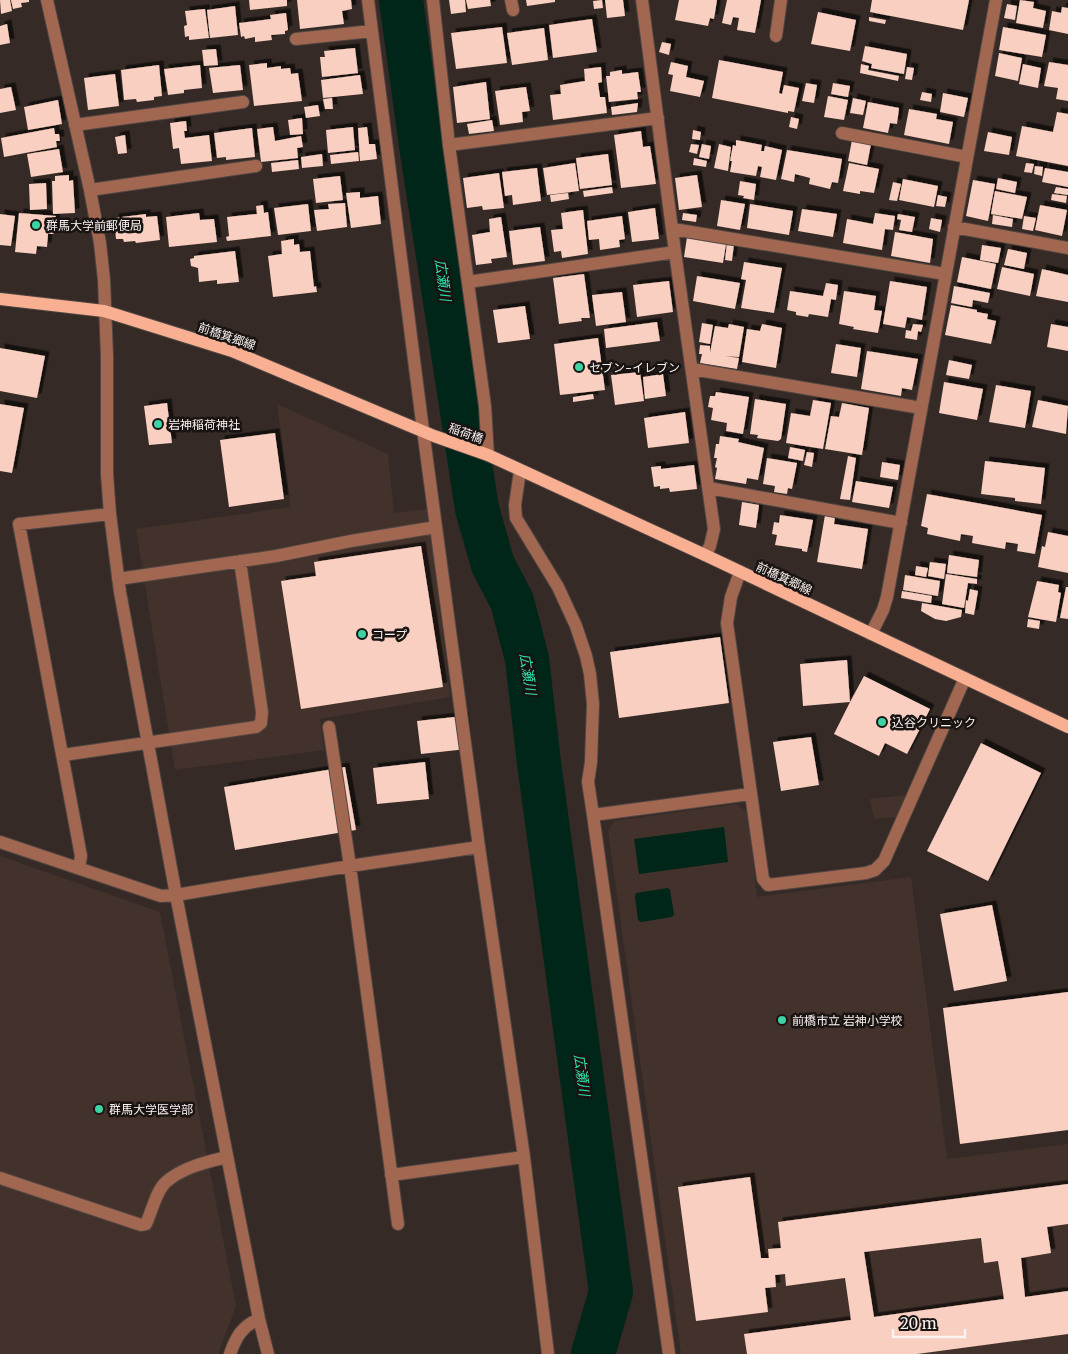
<svg xmlns="http://www.w3.org/2000/svg" width="1068" height="1354" font-family="Merriweather,'Noto Sans JP',serif">
	<style>
		.built { fill: #43322b }
		.water { fill: #002619 }
		.lines { fill: none; stroke-linecap: round; stroke-linejoin: round }
		.river { stroke: #002619; stroke-width: 44 }
		.building { fill: #f8cfc0; fill-rule: evenodd; filter: url(#shadow) }
		.minor-casing { stroke: #514642; stroke-width: 14 }
		.major-casing { stroke: #514642; stroke-width: 14 }
		.minor { stroke: #a26750; stroke-width: 12 }
		.major { stroke: #f9af92; stroke-width: 12 }
		.poi-dot { fill: #3cd4a4; stroke: #191412; stroke-width: 2 }
		.labels { text-anchor: middle; dominant-baseline: central; stroke-width: 5; stroke-linejoin: round; paint-order: stroke }
		.poi-label { font-size: 12px; fill: #fbf3f0; stroke: #191412; text-anchor: start }
		.street-label { font-size: 12px; fill: #fbf3f0; stroke: #191412 }
		.water-label { font-size: 14px; font-style: italic; fill: #2de1ac; stroke: #191412 }
	</style>
	<defs>
		<filter id="shadow"><feDropShadow dx="4.5" dy="-4.5" stdDeviation="0" flood-color="#0009"/></filter>
	</defs>
	<rect width="100%" height="100%" fill="#352a26"/>
	<path class="built" d="M277,404l111,50 6,59 34,-4 22,188 -130,22 4,31 -149,20 -39,-241 155,-22z
		M905,795l3,21 -34,3 -4,-20z
		M736,804l12,9 9,84 154,-20 36,282 121,-15v210h-387l-73,-523 6,-10z
		M0,856l160,56 76,394 -18,48h-218z"/>
	<path class="water" d="M724,827l4,35 -89,12 -5,-35z
		M668,888l2,2 4,24 -2,3 -31,5 -3,-2 -3,-23 1,-4z"/>
	<g class="lines">
		<path class="river" d="M401,0l21,152 55,357 16,56 19,36 15,58 12,104 72,529 -18,62"/>
	</g>
	<path class="building" d="M0,0h10l2,11 -11,3z
		M11,0h18v2l-8,1 1,4 -9,2z
		M249,0h38v6l-37,4z
		M297,0h54l1,9 -10,2 2,13 -44,5z
		M449,0h16l1,12 -15,2z
		M466,0h24l1,6 -23,3z
		M526,0h29v2l-28,4z
		M602,0l1,8 -9,1 -1,-8z
		M605,0h18l2,16 -18,2z
		M679,0h38l-3,19 -4,-1 -2,8 -33,-6z
		M727,0h34l-6,33 -18,-3 2,-12 -6,-1 -2,8 -9,-2z
		M872,0h97l-6,30 -93,-18z
		M1020,0l14,2 -1,6 13,3 -3,17 -27,-5z
		M1007,4l10,2 -2,14 -11,-2z
		M235,6l3,29 -28,3 -3,-28z
		M1062,7l6,1v26l-19,-4 3,-19 9,2z
		M205,9l4,29 -20,2v-4l-4,1 -1,-11 3,-1 -2,-14z
		M818,12l38,8 -6,31 -39,-7z
		M286,13l2,17 -3,1v3l-14,1 1,5 -17,2v-5l-10,2 -1,-3 -3,1 -2,-14 32,-4 -1,-4z
		M869,17l17,3 -1,4 -16,-3z
		M592,19l5,33 -44,6 -4,-33z
		M7,24l3,19 -10,2v-19z
		M502,27l5,36 -51,6 -5,-36z
		M1003,27l43,8 -4,22 -43,-7z
		M544,28l4,32 -36,5 -5,-32z
		M662,42l9,2 -2,11 -10,-3z
		M865,46l42,8 -3,20 -33,-6 1,-4 -10,-3z
		M355,48l3,25 -36,4 -2,-20h5l-1,-6z
		M216,49l2,16 -14,1 -2,-16z
		M999,53l23,5 -4,23 -23,-5z
		M719,60l64,12 -4,21 3,1 2,-9 15,3 -5,24 -6,-1v2l-76,-15z
		M671,62l17,4 -2,11 18,4 -4,16 -30,-6 3,-16 -5,-1z
		M1049,62l19,3v36l-12,-2 2,-11 -14,-2z
		M267,63v5l14,-2v3l9,-1 1,6 7,-1 4,28 -48,5 -5,-41z
		M861,64l8,2 -1,4 31,6 -1,5 -38,-8z
		M1023,64l18,4 -3,20 -19,-4z
		M159,65l3,31 -8,1v3l-17,2 -1,-3 -12,1 -3,-30z
		M200,65l2,23 -18,2v3l-16,2 -4,-26z
		M240,65l3,25 -30,3 -4,-25z
		M601,67l1,15 -4,1 2,14h5l2,16 -54,7 -3,-25 11,-1 -1,-9 25,-4 -1,-12z
		M907,67l7,1 -2,12 -7,-1z
		M622,70v4l16,-2 3,20h-4l1,7 -29,3 -3,-26h4v-4z
		M115,74l4,32 -31,4 -4,-32z
		M360,75l3,19 -40,4 -2,-18z
		M486,82l4,37 -33,4 -4,-36z
		M806,83l11,2 -3,18 -12,-2z
		M833,83l17,3 -2,11 -17,-3z
		M11,87l5,23 -16,3v-24z
		M526,87l4,24 -8,1 1,10 -23,3 -5,-34z
		M922,92l10,2 -1,8 -11,-2z
		M943,93l25,5 -4,19 -24,-5z
		M828,96l20,4 -4,20 -20,-3z
		M332,98l1,11h-8l-2,-10z
		M853,98l13,3 -3,14 -13,-2z
		M58,100l4,24 -34,6 -4,-23z
		M868,102l31,6 -2,16 -7,-1 -2,10 -25,-5z
		M638,103l-1,9 -25,3 -1,-8z
		M318,105l2,11 -14,2 -2,-11z
		M909,109l28,5 -1,5 17,3 -4,22 -45,-9z
		M1057,112l11,2v52l-52,-10 6,-30 31,6z
		M791,117l8,2 -2,10 -8,-2z
		M302,118l1,16 -13,1 -2,-15z
		M492,120l2,11 -25,3 -2,-10z
		M186,121l1,10h-3l1,7 24,-3 3,26 -31,3 -2,-16 -6,1 -3,-26z
		M273,127l2,14 26,-5 2,11 -6,1 1,10 -37,4 -4,-33z
		M353,127l2,23 -27,3 -2,-23z
		M367,127l2,17h6l2,15 -17,2 -2,-33z
		M54,128l1,6h4l1,7h-4l1,6 -53,10 -3,-19z
		M252,128l3,29 -29,3v-3l-9,1 -3,-25z
		M693,130l8,2 -1,8 -8,-1z
		M641,131l2,16 7,-1 6,38 -35,4 -7,-53z
		M988,132l24,5 -3,18 -25,-4z
		M125,135l2,18 -9,1 -3,-17z
		M736,140l26,5 -1,6h3l1,-5 17,4 -6,30 -16,-3 2,-10 -4,-1 -2,10 -26,-4 2,-11h-2l3,-16 3,1z
		M852,140l19,4 -4,21 -19,-4z
		M691,144l8,1 -2,9 -8,-2z
		M702,144l9,2 -2,13 -10,-2z
		M719,144l12,3 -3,24 -14,-3z
		M59,149l4,23 -32,5 -4,-23z
		M787,150l55,9 -4,24 -6,-1 -2,7 -21,-5 1,-6 -15,-4 -1,8 -13,-3z
		M358,152l1,9 -28,3 -1,-9z
		M322,154l1,12 -21,2 -1,-11z
		M608,154l4,31 -32,4 -4,-31z
		M694,158l13,3 -1,6 -13,-2z
		M298,160l1,9 -27,3 -1,-9z
		M575,163l4,28 -32,4 -4,-27z
		M849,163l30,6 -5,24 -14,-2v3l-17,-3z
		M1026,163l8,1 -2,9 -8,-1z
		M1035,166l8,1 -1,9 -8,-2z
		M537,168l4,33 -28,4 -1,-10 -7,1 -3,-24z
		M1045,168l23,4v15l-26,-5z
		M499,173l5,35 -21,2 -1,-4 -15,2 -4,-30z
		M69,175v6l4,-1 2,33 -22,1 -1,-33h3v-5z
		M697,175l5,32 -23,3 -4,-32z
		M340,176l3,24 -27,3 -3,-24z
		M998,178l19,4 -2,11 -19,-4z
		M903,179l35,7 -4,21 -35,-7z
		M973,180l22,4 -7,37 -22,-5z
		M740,181l16,3 -2,16 -11,-2 1,-2 -6,-1z
		M893,182l8,2 -4,17 -8,-1z
		M46,183l1,26 -17,1 -1,-26z
		M612,187l1,6 -29,4 -1,-6z
		M1056,187l12,2v6l-14,-2z
		M995,191l32,6 -5,22 -31,-5z
		M360,192v6l18,-2 3,28 -30,4 -5,-35z
		M568,193l1,6 -18,3 -1,-7z
		M1052,194l15,2 -1,7 -15,-3z
		M938,195l9,2 -2,10 -9,-1z
		M721,200l24,4 -5,26 -23,-4z
		M345,203l2,24 -30,4 -3,-21 15,-1 -1,-5z
		M308,204l3,27 -33,4 -4,-27z
		M750,204l43,7 -4,24 -42,-7z
		M263,205l1,8 4,-1 3,24 -44,5 -1,-4 3,-1 -2,-19 30,-3 -1,-8z
		M1040,205l27,5 -5,26 -27,-6z
		M655,208l4,31 -27,3 -4,-30z
		M802,209l35,5 -4,23 -35,-6z
		M583,210l5,44 -26,4 -1,-7 -7,1 -3,-22 12,-1 -2,-16z
		M19,213l37,3 -2,18h-6l-1,13 -10,-1 -1,8 -21,-2z
		M199,213l1,7 14,-1 3,23 -48,5 -3,-30z
		M683,213l14,2 -1,7 -14,-2z
		M875,213l20,3 -2,14 -8,-1 -3,21 -39,-7 4,-24 26,5z
		M0,214l15,2 -4,30 -11,-1z
		M146,214v3l11,-1 3,24 -24,3 -1,-2 -11,1 -1,-3h-7l-2,-21z
		M898,214l17,3 -3,15 -13,-2 2,-10 -4,-1z
		M993,215l20,4 -1,8 -20,-3z
		M622,216l3,23 -6,1 1,7 -20,3 -1,-11 -10,1 -2,-19z
		M1024,216l12,2 -3,13 -11,-2z
		M501,217l6,40 -16,2 1,4 -16,2 -4,-30 18,-3 -1,-13z
		M931,218l11,2 -2,12 -11,-3z
		M540,227l5,34 -32,4 -4,-34z
		M895,232l38,7 -3,24 -39,-7z
		M687,237l39,7 -3,19 -39,-6z
		M294,239v6l5,-1 1,8 10,-1 4,36 2,-1 1,6 -44,5 -5,-41 14,-2 -1,-13z
		M727,243l7,1 -2,17 -7,-1z
		M982,245l19,3 -3,15 -18,-3z
		M1008,249l19,4 -3,16 -20,-4z
		M235,251l4,31 -22,2v-4l-18,2 -1,-14 -7,-2 -1,-7 4,-1v-2z
		M962,257l34,7 -5,25 -34,-7z
		M744,262l38,6 -8,45 -33,-5 5,-28 -5,-1z
		M1002,267l32,7 -4,22 -33,-7z
		M1042,269l26,6v27l-32,-6z
		M584,274l6,44h-9l1,3 -23,3 -6,-46z
		M697,276l43,7 -5,26 -42,-8z
		M669,281l4,31 -36,5 -4,-32z
		M890,281l37,6 -5,33 -15,-3 -2,11 -22,-4z
		M826,283l12,2 -2,15 -5,-1 -3,18 -19,-3 -1,3 -12,-2v-3l-9,-2 3,-19 33,5z
		M954,286l36,7 -2,10 -15,-3 -1,7 -21,-4z
		M844,291l32,5 -2,14 8,1 -4,22 -25,-4 1,-2 -15,-3z
		M622,292l4,30 -30,4 -4,-31z
		M951,305l26,5v2l11,2 -1,5 9,2 -5,23 -46,-9z
		M525,306l5,33 -32,4 -5,-33z
		M657,322l3,19 -54,7 -2,-19z
		M702,323l11,2 -3,19 -11,-2z
		M729,324l15,3 -5,30 -14,-1 14,2 -2,11 -37,-6 2,-9h-3l1,-9 10,1v7l5,-27 13,2z
		M762,324l20,4 -6,40 -34,-6 5,-33 13,2z
		M913,324l10,1 -2,7 -3,-1 -1,9 -12,-2 1,-8 5,1z
		M1051,324l17,3v24l-21,-4z
		M598,338l7,52 -45,5 -6,-51z
		M836,344l25,4 -4,29 -26,-4z
		M0,348l45,8 -8,42 -37,-7z
		M867,351l51,8 -6,31 -10,-2 -1,8 -40,-7z
		M949,360l23,5 -3,14 -23,-4z
		M640,372l4,29 -29,4 -4,-30z
		M663,374l3,22 -21,3 -2,-22z
		M944,382l39,7 -6,31 -38,-7z
		M996,385l35,6 -6,37 -36,-6z
		M716,392l33,5 -6,37 -17,-3 1,-8 -16,-3 2,-12 -5,-1 2,-11h5z
		M593,394l1,5 -21,3v-5z
		M755,399l31,5 -5,35 -3,2 -21,-3 1,-3 -8,-1z
		M813,400l18,3 -8,46 -37,-6 5,-30 19,3z
		M1038,400l30,6 -2,28 -34,-7z
		M167,403l5,40 -23,2 -5,-39z
		M842,403l27,5 -7,47 -37,-6 6,-33 8,1z
		M0,404l24,4 -12,65 -12,-2z
		M685,412l4,31 -41,5 -4,-30z
		M275,433l9,66 -55,8 -9,-67z
		M720,436l19,3 -1,3 26,6 -6,32 -11,-2 -1,6 -31,-5 2,-11 -2,-1 2,-9h-3l2,-14h3z
		M790,447l15,3 -2,11 -15,-3z
		M807,452l7,1 -2,14 -8,-2z
		M848,456l8,2 -6,42 -10,-1z
		M767,458l30,5 -5,26 -4,-1 -1,6 -13,-2 1,-6 -12,-2z
		M985,461l60,7 -4,36 -26,-3v-3l-34,-4z
		M882,462l18,3 -2,15 -18,-3z
		M694,465l3,24 -27,3 -1,-4 -9,1v-3l-6,1 -3,-20 10,-1v3z
		M856,481l37,6 -4,21 -37,-6z
		M927,494l115,21 -7,39 -18,-3 1,-7 -12,-2 -1,7 -33,-6 1,-7 -12,-2 -1,7 -33,-7 1,-6 -7,-2z
		M742,502l17,3 -3,23 -17,-3z
		M780,515l33,5 -6,32 -5,-1v-2l-27,-4 2,-10 -5,-1 2,-12 5,1z
		M825,515l10,2 -1,7 34,5 -6,40 -45,-7z
		M1048,532l20,4v37l-30,-6 4,-21 3,1z
		M421,546l22,141 -142,22 -20,-128 35,-5 -2,-14z
		M949,555l30,5 -2,17 -30,-4z
		M930,562l16,2 -2,15 -16,-3z
		M916,566l12,2 -2,9 -11,-2z
		M946,574l31,5v5l-9,-1 -4,25 -22,-4z
		M905,575l35,6 -2,15 -35,-6z
		M1037,581l22,4 -1,7 3,1 -5,29 -28,-5z
		M1066,587h2v32l-8,-1z
		M970,589l8,2 -4,24 -9,-2 1,-13 2,1z
		M902,591l30,5 -1,7 -30,-5z
		M922,603l40,7 -1,7 -15,4 -11,-2 -14,-8z
		M1028,619l12,2 -1,8 -12,-2z
		M720,637l9,66 -110,15 -9,-66z
		M847,660l3,42 14,-26 66,33 -23,45 -22,-11 -6,13 -45,-22 16,-32 -47,4 -3,-42z
		M464,716l3,33 -46,5 -4,-33z
		M811,737l8,48 -38,6 -8,-49z
		M981,743l60,30 -53,108 -61,-30z
		M425,762l4,37 -52,5 -4,-36z
		M345,767l11,63 -121,20 -11,-63z
		M992,905l15,76 -53,10 -14,-77z
		M1068,992v138l-108,14 -17,-136z
		M750,1177l11,81h8l-1,-9 13,-1 -3,-26 290,-38v40l-21,3 4,26 -30,5 4,39 43,-6v43l-151,20h-170l-3,-20 107,-14 -6,-42 -59,8 -1,-12 -10,1 1,12 -11,1 3,24 -72,9 -18,-134zM981,1238l3,25 14,-2 6,38 -130,18 -10,-65z"/>
	<g class="lines">
		<g class="minor-casing">
			<path id="minor" d="M47,0l43,190 10,53 4,37 3,76v118l3,40 10,78 56,303 83,424 9,35
				M368,0l55,430 56,417 45,310 24,197
				M433,0l16,145 36,261 3,49
				M511,0l2,10
				M642,0l33,252 39,277 -4,17 -5,9
				M776,36l5,-36
				M296,39l76,-8
				M75,125l168,-23
				M842,133l125,24
				M449,145l209,-27
				M90,190l166,-24
				M954,227l114,21
				M673,229l272,45
				M468,282l207,-30
				M692,369l229,39
				M520,471l-5,34 1,13 42,69 18,39 10,30 4,18 3,30 -2,58 -3,20 5,33 76,539
				M709,488l192,35
				M740,572l-9,25 -4,26 36,256 5,6 98,-12 9,-3 9,-9 81,-183
				M118,579l158,-23 75,-15 85,-14
				M871,634l12,-24 4,-13 109,-597
				M329,727l21,139 48,358
				M63,755l193,-28 5,-4 1,-11 -22,-151
				M593,815l157,-21
				M0,842l161,54 15,-1 174,-29 129,-19
				M78,868l2,-6 1,-6 -62,-332 91,-10
				M391,1175l133,-18
				M0,1178l141,47 5,-1c6,-13 10,-33 20,-42 17,-15 41,-20 61,-25
				M230,1354c6,-17 12,-28 29,-35"/>
		</g>
		<g class="major-casing">
			<path id="major" d="M0,299l104,12 128,40 202,85 54,19 217,100 363,172"/>
		</g>
		<use href="#minor" class="minor"/>
		<use href="#major" class="major"/>
	</g>
	<g class="poi-dot">
		<circle cx="36" cy="225" r="5"/>
		<circle cx="579" cy="367" r="5"/>
		<circle cx="158" cy="424" r="5"/>
		<circle cx="362" cy="634" r="5"/>
		<circle cx="882" cy="722" r="5"/>
		<circle cx="782" cy="1020" r="5"/>
		<circle cx="99" cy="1109" r="5"/>
	</g>
	<g class="labels">
		<g class="poi-label">
			<text x="46" y="225">群馬大学前郵便局</text>
			<text x="589" y="367">セブン-イレブン</text>
			<text x="168" y="424">岩神稲荷神社</text>
			<text x="372" y="634">コープ</text>
			<text x="892" y="722">込谷クリニック</text>
			<text x="792" y="1020">前橋市立 岩神小学校</text>
			<text x="109" y="1109">群馬大学医学部</text>
		</g>
		<g class="street-label">
			<text transform="translate(227 336) rotate(19)">前橋箕郷線</text>
			<text transform="translate(466 433) rotate(20)">稲荷橋</text>
			<text transform="translate(784 578) rotate(25)">前橋箕郷線</text>
		</g>
		<g class="water-label">
			<text transform="translate(443 280) rotate(82)">広瀬川</text>
			<text transform="translate(528 674) rotate(81)">広瀬川</text>
			<text transform="translate(582 1075) rotate(82)">広瀬川</text>
		</g>
	</g>
	<path d="M893 1329v8h72v-8" fill="none" stroke="#fbf3f0" stroke-width="2.5"/>
	<text x="900" y="1329" font-size="15" fill="#fbf3f0" stroke="#191412" stroke-width="4" paint-order="stroke">20 m</text>
</svg>
